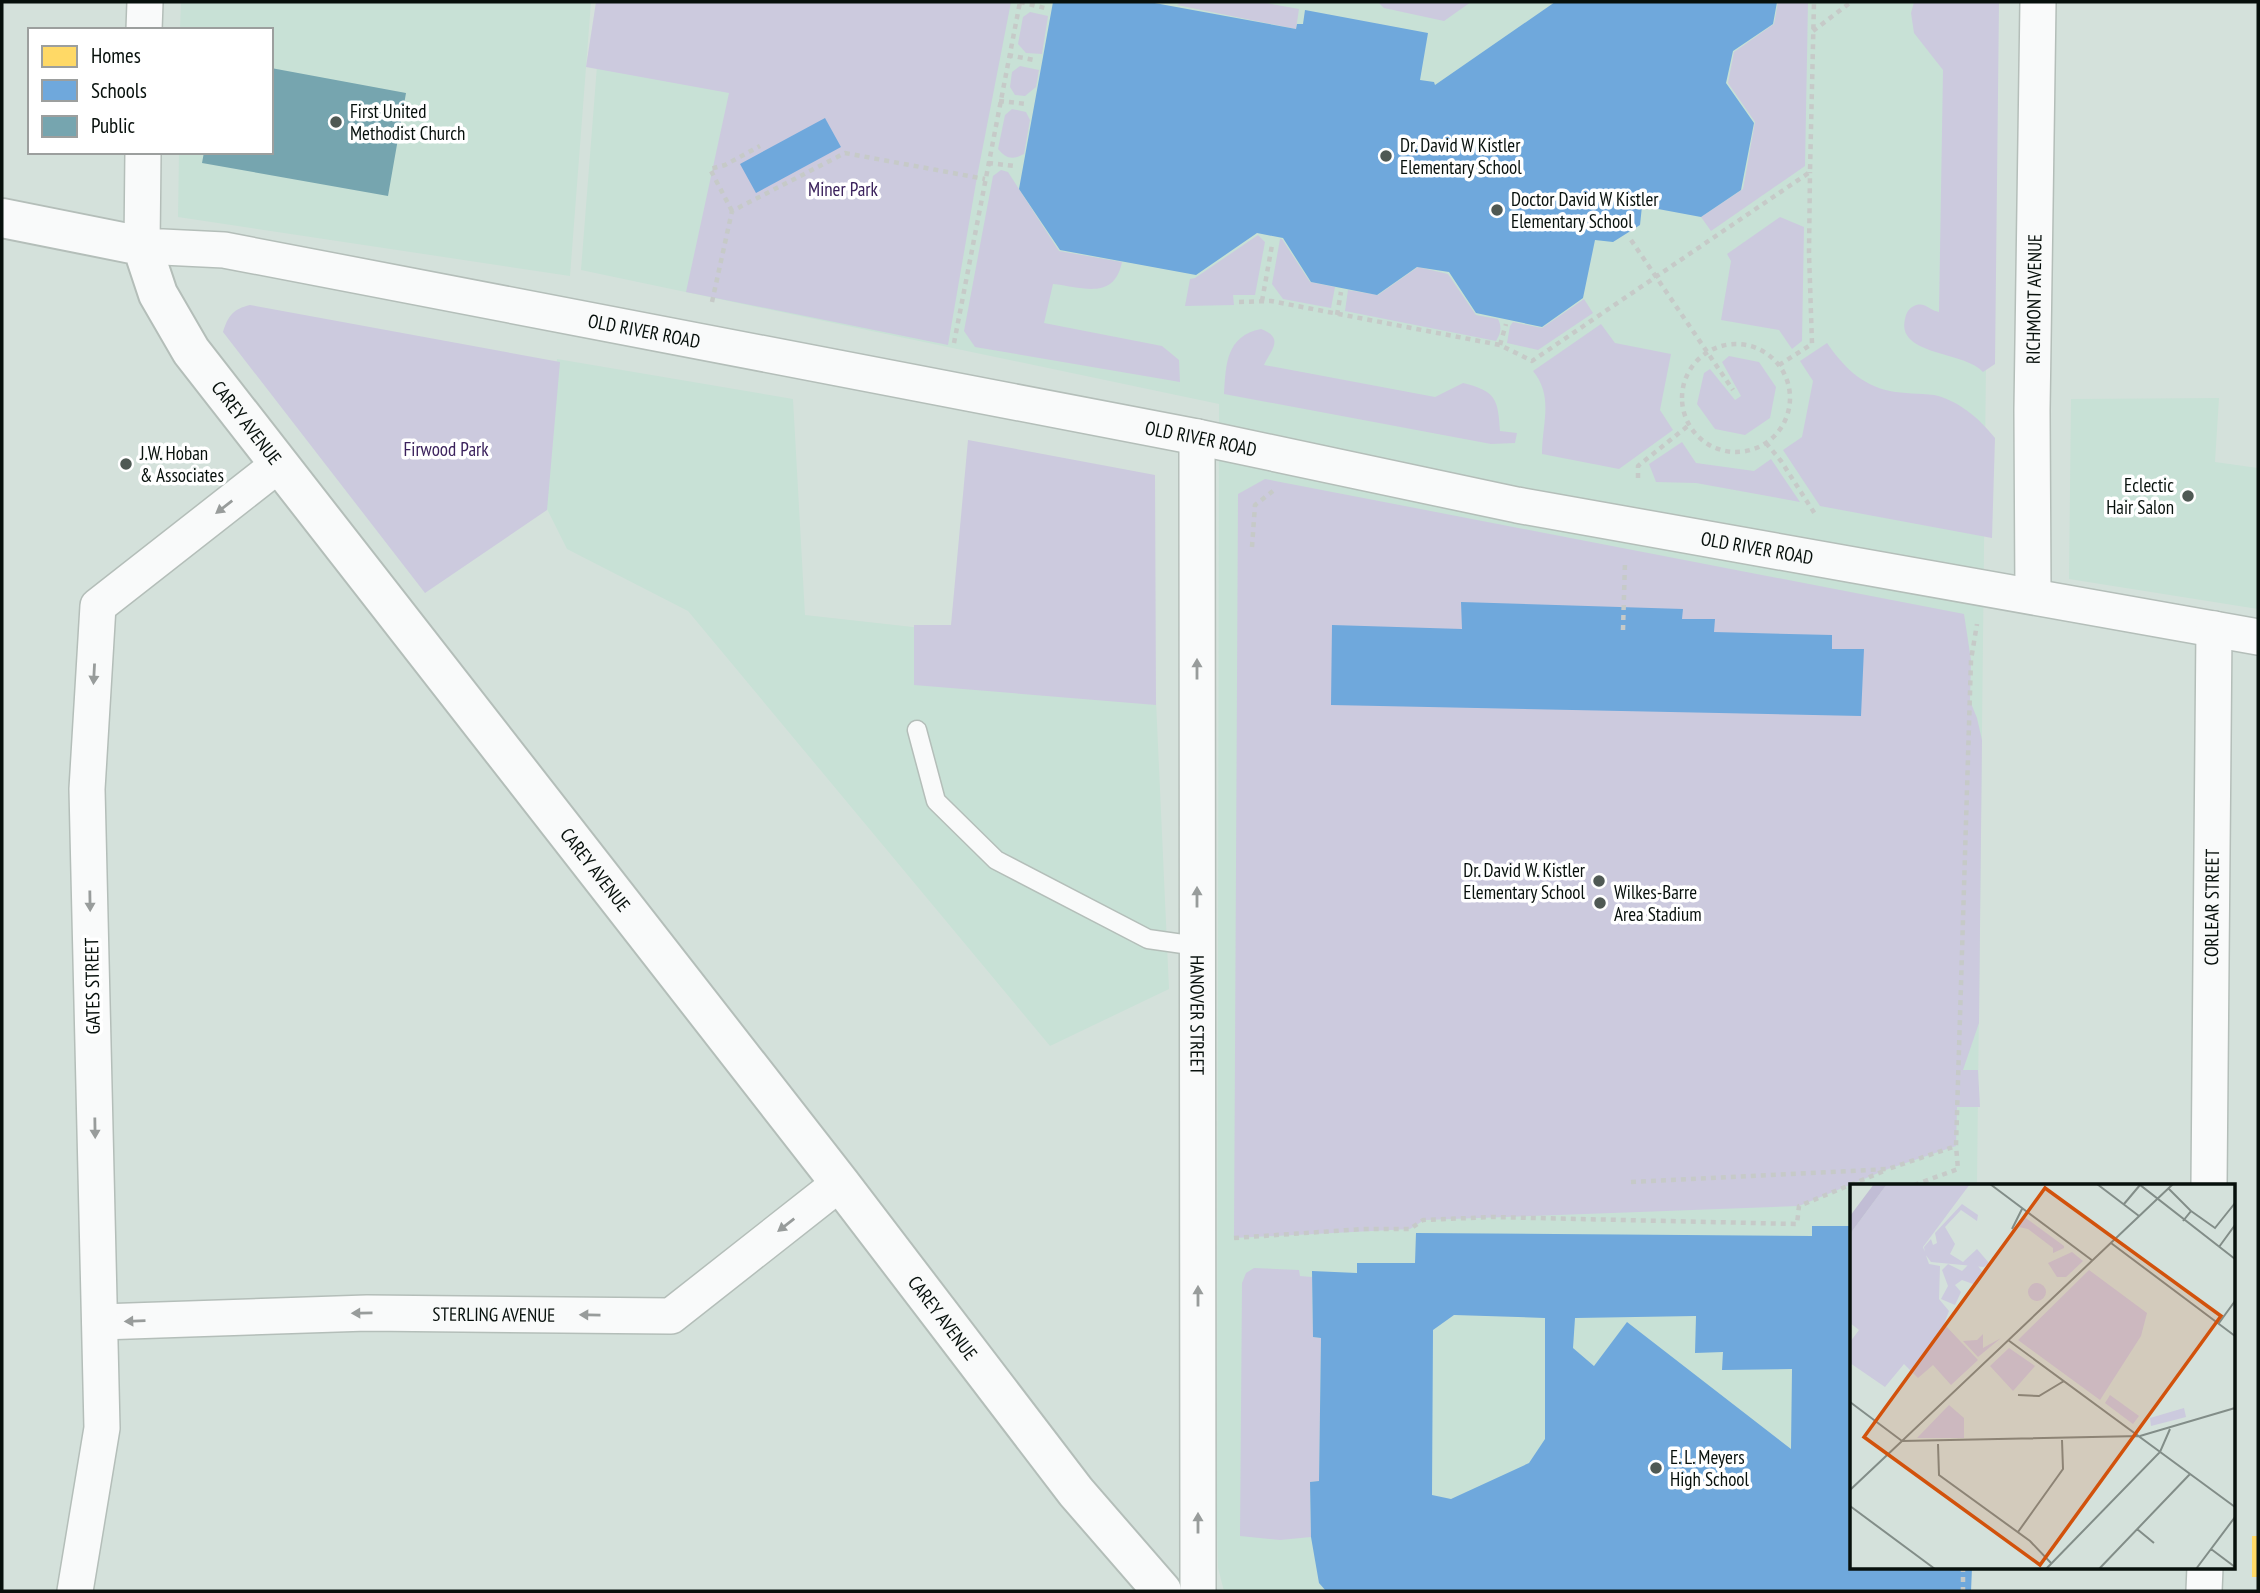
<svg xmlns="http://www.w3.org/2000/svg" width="2260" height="1593" font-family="'PT Sans Narrow',sans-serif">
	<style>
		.built { fill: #c8e1d6 }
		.green { fill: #cccade }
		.homes { fill: #ffd966 }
		.schools { fill: #6fa8dc; fill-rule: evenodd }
		.public { fill: #76a5af }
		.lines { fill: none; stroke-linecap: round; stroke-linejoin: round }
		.service-casing { stroke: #b4beb9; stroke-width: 21 }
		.minor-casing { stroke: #b4beb9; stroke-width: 38 }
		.primary-casing { stroke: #b4beb9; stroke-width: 42 }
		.path { stroke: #c6cac8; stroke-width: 4.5; stroke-dasharray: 5 5; stroke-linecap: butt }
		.service { stroke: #f9fafa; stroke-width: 18 }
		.minor { stroke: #f9fafa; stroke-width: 35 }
		.primary { stroke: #f9fafa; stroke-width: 38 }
		.oneway { fill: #989c9b }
		.poi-dot { fill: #4f5954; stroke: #fff; stroke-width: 2.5 }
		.labels { text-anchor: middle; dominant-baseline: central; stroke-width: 7; stroke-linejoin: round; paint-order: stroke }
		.poi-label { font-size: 19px; fill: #07100c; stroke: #fff; text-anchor: start }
		.park-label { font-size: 19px; fill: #3b225c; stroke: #fff }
		.street-label { font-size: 19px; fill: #07100c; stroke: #fff }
		.inset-road { fill: none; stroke: #828d88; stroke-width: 2 }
		.view { fill: #d2520c; fill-opacity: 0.15; stroke: #d2520c; stroke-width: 3.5 }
		.inset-edge { fill: none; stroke: #07100c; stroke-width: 3.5 }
	</style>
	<rect width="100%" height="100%" fill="#d4e1db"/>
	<path class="built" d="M181,2h410l-21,274 -392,-59 1,-65h92v-122h-91z
		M602,2h1388l-13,1183h-125v382h120l-1,24h-747l-6,-23 -1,-43 2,-1121 -638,-134z
		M557,359l236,40 12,216 117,13 234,73 13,288 -119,57 -362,-435 -121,-62 -22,-44z
		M2219,398l-4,64 43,6v141l-189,-30 2,-180z"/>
	<path class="green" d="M596,2h415l-34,175 -29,168 -262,-53 43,-199 -143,-26z
		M1182,2h79l38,7 -3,20 -119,-24z
		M1378,2h93l-27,19 -60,-13z
		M1778,2h30l-3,164 -94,65 -10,-14 42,-28 12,-67 -27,-39 6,-31 40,-28z
		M1914,2h85l-4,362 -12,8c-18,-21 -87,-16 -78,-53 1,-6 4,-11 9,-13 11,-5 16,5 25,6l4,-242 -29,-37 -3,-20z
		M1030,12l18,4 -6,38 -16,-1 -8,-9 5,-27z
		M1020,66l19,4 -3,17 -11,9 -10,-1 -5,-8 2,-15z
		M1012,109l14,3 4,8 -6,34c-11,6 -18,5 -26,-5l7,-34z
		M1001,170l7,2 51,79 63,11c-8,39 -40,25 -69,22l-9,39 118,23 17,14 1,22 -205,-35 -11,-16 29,-155z
		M1780,217l24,10 -2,114 -10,8 -13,-19 -58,-10 10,-59 -4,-7z
		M1258,235l7,7 -10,53h-22l1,10 -49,1 5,-27 5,-1z
		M1280,239h2l28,43 25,5 -4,21 -48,-9 -11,-15z
		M1418,267l30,7 28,41 22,4c4,8 3,14 -2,22l-151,-30 3,-21 30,5z
		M1584,299l9,14 -55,37 -31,-7 3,-17 3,-4 29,6z
		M250,305l310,57 -13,148 -122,83 -202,-261c5,-16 10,-23 27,-27z
		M1601,324l14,19 56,11 -11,56 13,20 -54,39 -77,-15c0,-31 12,-57 -9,-83z
		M1261,329c24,9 10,21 3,36l171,32 28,-14c33,8 35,16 37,48l17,2 -2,10 -24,1 -267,-50c2,-30 2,-58 37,-65z
		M1827,343c16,23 34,42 63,48 14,3 29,2 44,4 24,5 46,24 61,43l-3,100 -172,-32 -37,-56 19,-13 11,-56 -13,-20z
		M1729,356l30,6 17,25 -6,31 -25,17 -30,-6 -18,-25 7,-31 6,-4 25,31 6,-4 -19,-34z
		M968,440l187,35 1,230 -242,-20v-60h37z
		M1682,442l14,21 58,8 17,-12 29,43 -104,-19 -40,-1 -7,-18z
		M1265,479l699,135 7,46 -1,41 7,17 5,22 -3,283 -16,47h15l2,37h-23l-1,39 -68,23 -89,37 -375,14 -14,9 -176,9 4,-744z
		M1254,1268l45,2 1,6 12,1 1,60 8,1 -2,143 -9,1 1,55 -31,3 -40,-4 2,-253 4,-10z"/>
	<path class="homes" d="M2252,1536h6v41h-6z"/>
	<path class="schools" d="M1053,2h96l147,27 1,-5h6l2,-14 123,23 -8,47 14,2 1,3 120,-83h222l-4,22 -40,27 -7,32 28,40 -13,67 -40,27 -59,-11 -2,19 -27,17 -18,-2 -12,58 -41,29 -66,-14 -27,-41 -32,-5 -40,28 -66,-13 -28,-44 -26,-5 -61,42 -136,-25 -41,-61z
		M825,118l16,29 -85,46 -16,-29z
		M1461,602l222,7 -1,10h33l-1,13 118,3v14h32l-3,67 -530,-11 1,-80 130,4z
		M1812,1226h40v341h120l-1,24h-645l-7,-8 -8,-46 -1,-55 9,-1 2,-143 -8,-1 -1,-66 45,2v-10h58l1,-30 396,3zM1454,1315l91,3v121l-16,24 -78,36 -19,-4 1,-165zM1696,1316l-1,37 28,-1 -1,18 70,-1 -1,80 -164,-127 -33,44 -21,-18 2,-30z"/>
	<path class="public" d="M271,68l135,25 -18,103 -186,-33 2,-11h67z"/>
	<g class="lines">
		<g class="service-casing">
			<path id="service" d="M917,730l19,71 60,59 152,79 49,7"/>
		</g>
		<g class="minor-casing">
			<g id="minor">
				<path d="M144,30l1,-28"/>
				<path id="s1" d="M143,152l-1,94 82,4 973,187 320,68 741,132"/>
				<path id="s2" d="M1197,437l1,1154"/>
				<path id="s3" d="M2033,595l-1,-185 6,-408"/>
				<path id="s4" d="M2209,1185l5,-556"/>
				<path id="s5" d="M100,1322l267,-9 304,3 169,-133"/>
				<path d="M75,1591l27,-163 -15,-639 11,-183 180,-141"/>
				<path d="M2204,1591l1,-24"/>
			</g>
		</g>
		<g class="primary-casing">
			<g id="primary">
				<path id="s6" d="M2,218l140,28 16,48 33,57 649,832 236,309 86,99"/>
			</g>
		</g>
		<path class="path" d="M1020,2l25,6
			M1813,31l38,-29
			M1008,55l26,5
			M999,101l28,3
			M988,163l27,3
			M732,211l-22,-42 15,-4 35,-19
			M1631,240l102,150
			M1262,301l10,-56
			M712,302l20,-91 113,-58 140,26
			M1239,302l32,-1 229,44 32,16 278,-189 4,-170
			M1337,315l4,-23
			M954,343l66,-341
			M1682 398a54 54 0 1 1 108 0a54 54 0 1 1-108 0Z
			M1500,345l6,-21
			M1779,365l33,-21 -3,-91 1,-81
			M1766,443l15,18 34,53
			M1638,478v-12l51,-41
			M1252,547l3,-42 18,-14
			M1623,630l2,-68
			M1631,1182l257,-13 68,-23 15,-486 6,-36
			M1914,1185l44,-16 -2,-23
			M1234,1238l129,-9h47l13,-9 69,-3 305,7 2,-18 85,-35
			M1963,1567v24"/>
		<use href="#service" class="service"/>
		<use href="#minor" class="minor"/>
		<use href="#primary" class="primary"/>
	</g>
	<defs><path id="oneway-solid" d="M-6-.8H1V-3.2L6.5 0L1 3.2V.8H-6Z" transform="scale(1.75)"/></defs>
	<g class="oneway">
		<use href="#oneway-solid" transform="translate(224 507) rotate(142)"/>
		<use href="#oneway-solid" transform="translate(1197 669) rotate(-90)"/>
		<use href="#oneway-solid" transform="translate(94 674) rotate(93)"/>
		<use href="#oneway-solid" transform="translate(1197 897) rotate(-90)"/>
		<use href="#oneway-solid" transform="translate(90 901) rotate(89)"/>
		<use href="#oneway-solid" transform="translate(95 1128) rotate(89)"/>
		<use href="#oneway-solid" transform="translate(786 1225) rotate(142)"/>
		<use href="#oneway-solid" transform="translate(1198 1296) rotate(-90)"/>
		<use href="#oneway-solid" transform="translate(362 1313) rotate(179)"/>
		<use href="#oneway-solid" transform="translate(590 1315) rotate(-179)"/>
		<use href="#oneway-solid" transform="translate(135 1321) rotate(178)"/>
		<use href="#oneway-solid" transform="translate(1198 1523) rotate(-90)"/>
	</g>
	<g class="poi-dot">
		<circle cx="336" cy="122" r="7"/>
		<circle cx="1386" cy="156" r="7"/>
		<circle cx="1497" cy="210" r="7"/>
		<circle cx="126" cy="464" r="7"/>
		<circle cx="2188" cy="496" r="7"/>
		<circle cx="1599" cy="881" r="7"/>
		<circle cx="1600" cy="903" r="7"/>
		<circle cx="1656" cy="1468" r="7"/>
	</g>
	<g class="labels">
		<g class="poi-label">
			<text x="350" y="111">First United<tspan x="350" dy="22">Methodist Church</tspan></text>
			<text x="1400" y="145">Dr. David W Kistler<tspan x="1400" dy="22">Elementary School</tspan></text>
			<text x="1511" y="199">Doctor David W Kistler<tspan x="1511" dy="22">Elementary School</tspan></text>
			<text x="140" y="453">J.W. Hoban<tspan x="140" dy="22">&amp; Associates</tspan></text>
			<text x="2174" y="485" text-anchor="end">Eclectic<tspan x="2174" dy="22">Hair Salon</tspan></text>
			<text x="1585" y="870" text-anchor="end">Dr. David W. Kistler<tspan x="1585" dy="22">Elementary School</tspan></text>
			<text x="1614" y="892">Wilkes-Barre<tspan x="1614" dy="22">Area Stadium</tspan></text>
			<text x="1670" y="1457">E. L. Meyers<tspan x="1670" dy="22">High School</tspan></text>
		</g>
		<g class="park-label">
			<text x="843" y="189">Miner Park</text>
			<text x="446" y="449">Firwood Park</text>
		</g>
		<g class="street-label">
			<text stroke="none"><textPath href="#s3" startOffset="296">RICHMONT AVENUE</textPath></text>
			<text stroke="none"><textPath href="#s1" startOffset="604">OLD RIVER ROAD</textPath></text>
			<text stroke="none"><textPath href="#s6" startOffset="350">CAREY AVENUE</textPath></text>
			<text stroke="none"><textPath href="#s1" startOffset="1171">OLD RIVER ROAD</textPath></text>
			<text stroke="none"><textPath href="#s1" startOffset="1738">OLD RIVER ROAD</textPath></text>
			<text stroke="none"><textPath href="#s6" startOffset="917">CAREY AVENUE</textPath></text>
			<text stroke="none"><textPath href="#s4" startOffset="278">CORLEAR STREET</textPath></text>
			<text transform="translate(92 986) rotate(-91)">GATES STREET</text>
			<text stroke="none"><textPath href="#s2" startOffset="578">HANOVER STREET</textPath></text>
			<text stroke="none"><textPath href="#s5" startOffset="394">STERLING AVENUE</textPath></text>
			<text stroke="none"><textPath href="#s6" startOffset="1484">CAREY AVENUE</textPath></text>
		</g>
	</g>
	<g transform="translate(1850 1184)">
		<rect width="385" height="385" fill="#d4e1db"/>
		<path d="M37,0h83l-47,63 6,17 11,2 -1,33 10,12 -5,13 34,36 -27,25 -18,-20 -15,13 -14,-14 -19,23 -35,-24v-21l9,-12 -9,-7v-89zM112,20l16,11 -1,6 -16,-11 -16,17 10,17 -5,10 13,8 14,-13 12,14 -5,4 -53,-5 -6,-8 -1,-7 7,-8 2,6 4,-2 -2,-10zM173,32l41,30v2l-11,5v-5l-25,-19 -9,-2zM222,68l11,9 -17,16h-9l-9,-14zM98,80l14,7 6,-6h9l5,6 -6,14 -14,-5 -7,5 6,7 -6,13 -14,-6 7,-13 -6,-16zM239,86l58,43 -6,23 -41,64 -82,-60zM178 108a9 9 0 1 1 18 0a9 9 0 1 1-18 0ZM133,150v14l18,-10 -23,19 -15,-16 14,-1zM159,164l26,18 -22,25 -23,-25zM260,211l29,21 -6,8 -28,-21zM99,221l15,13v20h-47zM334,224l2,9 -35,9 -1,-8z" fill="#cccade"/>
		<path d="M24,0h13l-37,50v-18z" fill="#c1bdd5"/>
		<path class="inset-road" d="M140,0l103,77M247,0l42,32M319,5l22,22 -8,10M274,20l16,-19 95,74M341,27l24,17 20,-25M162,45l10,-20M261,59l124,93M369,63l16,-22M369,139l16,-22M158,156l227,167M168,211l21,1 25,-15M0,218l52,39 271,-257M88,260l1,31 91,66 21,22M0,306l52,-49 238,-5 95,-28M0,322l85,63M287,345l17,14M168,348l45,-63 -1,-29M361,365l24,18M196,385l114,-117 10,-23M249,385l91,-95M346,385l39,-52"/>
		<path class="view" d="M195,4l176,128 -181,249 -176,-128z"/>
		<rect width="385" height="385" class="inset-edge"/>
	</g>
	<rect width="2260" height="1593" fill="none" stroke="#07100c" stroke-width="7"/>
	<rect x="28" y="28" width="245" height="126" fill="#ffffff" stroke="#9c9f9e" stroke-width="2"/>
	<rect x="42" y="46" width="35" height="21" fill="#ffd966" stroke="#9c9f9e" stroke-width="2"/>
	<text x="91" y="63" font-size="21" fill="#07100c">Homes</text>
	<rect x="42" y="80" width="35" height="21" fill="#6fa8dc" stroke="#9c9f9e" stroke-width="2"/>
	<text x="91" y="98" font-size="21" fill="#07100c">Schools</text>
	<rect x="42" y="116" width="35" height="21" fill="#76a5af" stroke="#9c9f9e" stroke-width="2"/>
	<text x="91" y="133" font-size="21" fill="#07100c">Public</text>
</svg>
